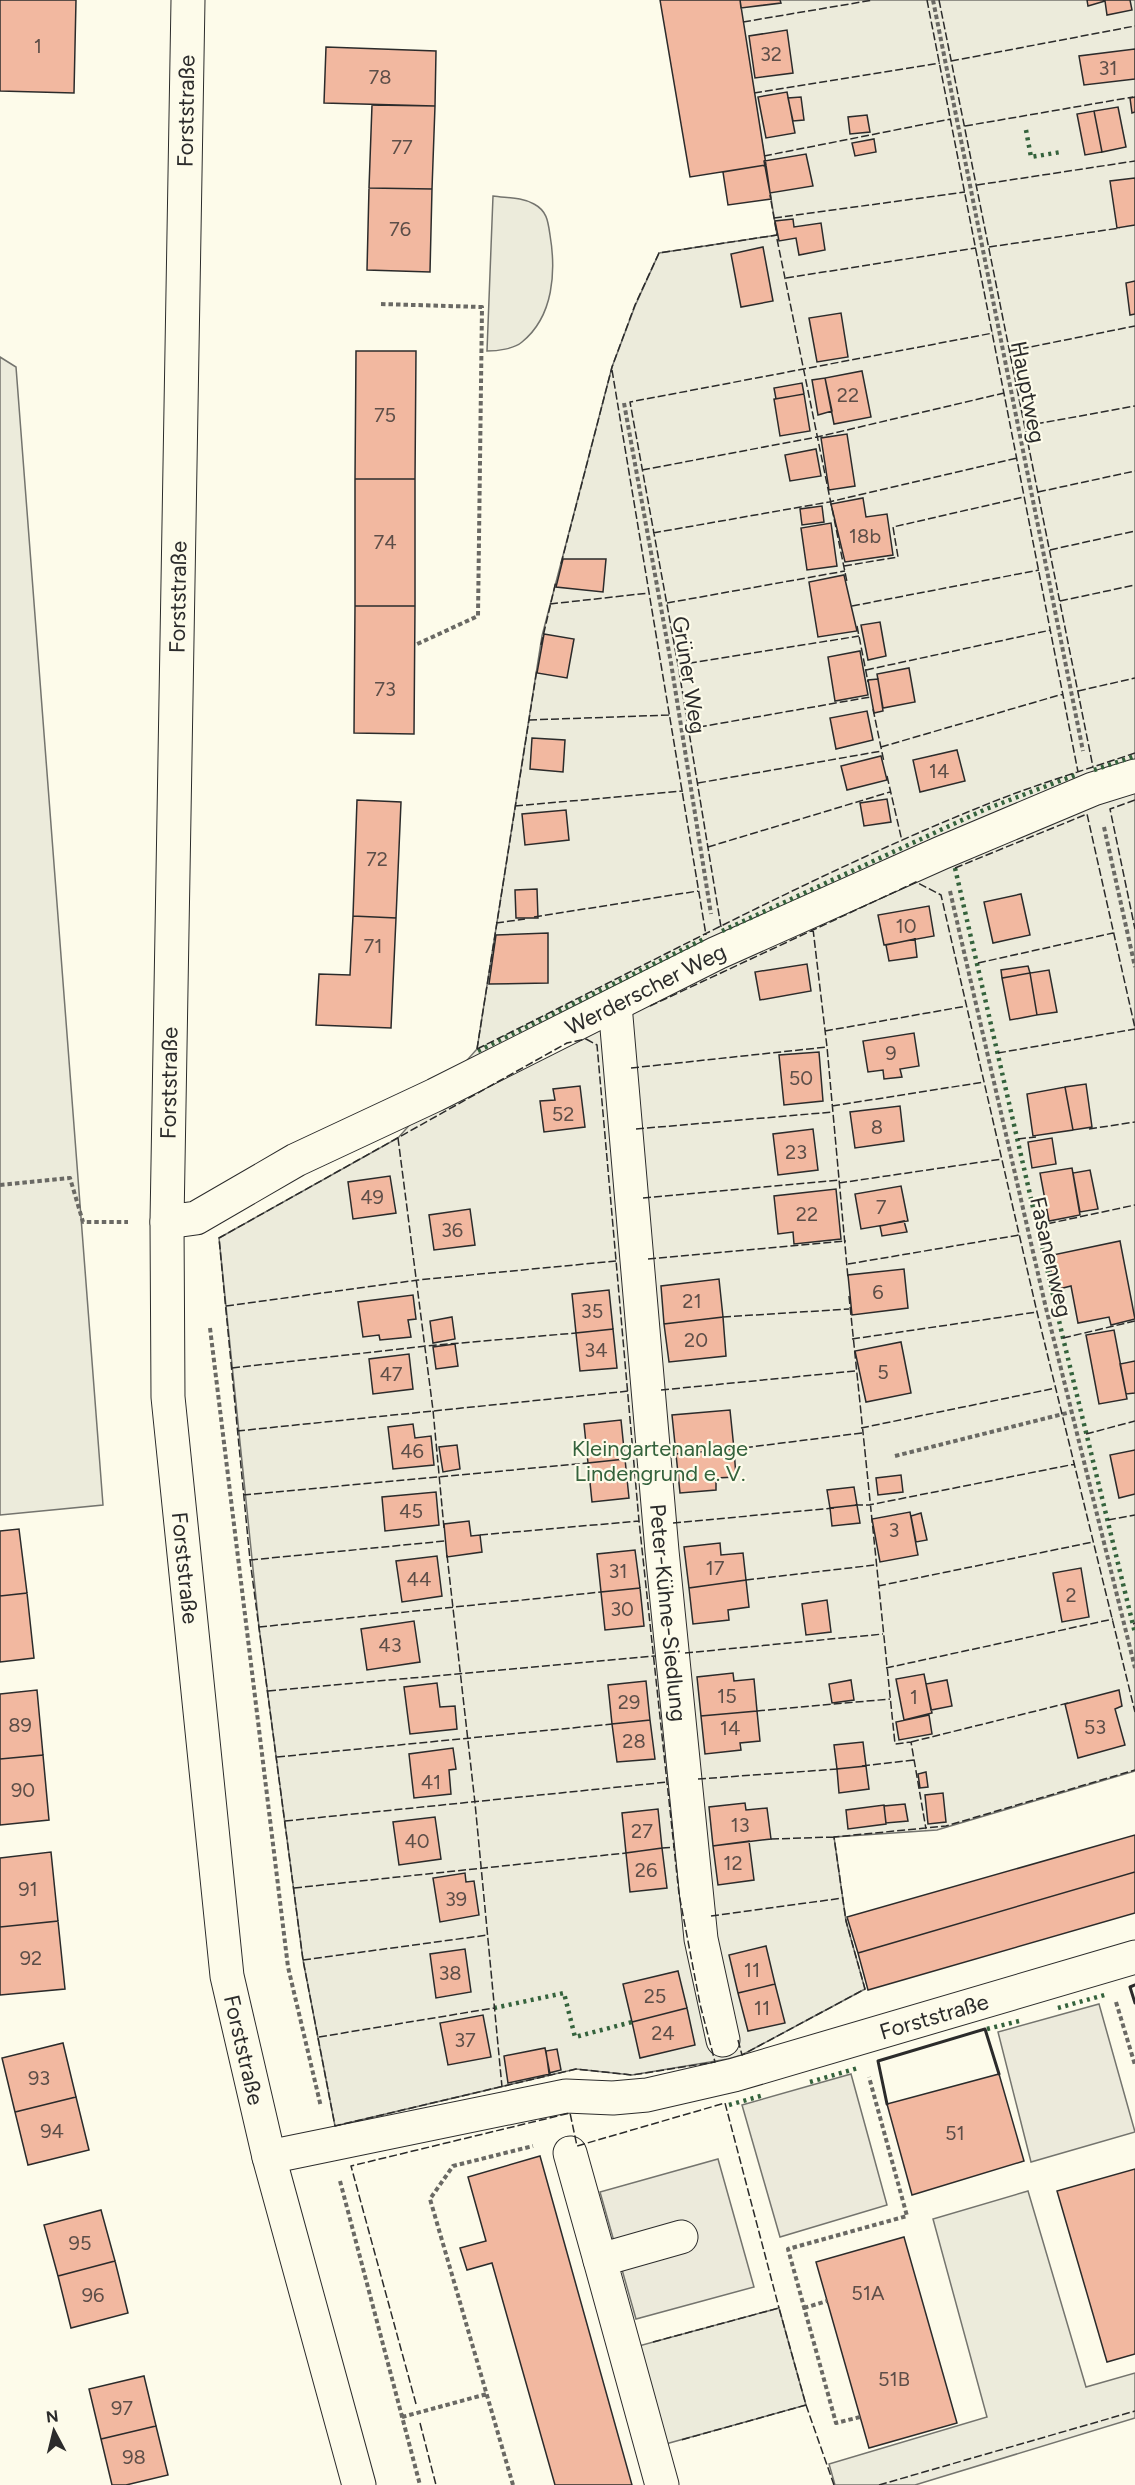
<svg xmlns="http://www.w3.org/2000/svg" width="1135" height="2485" font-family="Figtree,sans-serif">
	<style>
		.green { fill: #ecebdb; stroke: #74746e; stroke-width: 1.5 }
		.parking { fill: #eceadb; stroke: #74746e; stroke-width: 1.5 }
		.building { fill: #f2b8a0; stroke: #2b2b2b; stroke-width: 1.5 }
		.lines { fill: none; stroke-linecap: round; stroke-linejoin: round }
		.minor-casing { stroke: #2b2b2b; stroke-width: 35 }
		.path { stroke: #6a6964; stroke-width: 4; stroke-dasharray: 4.5 3; stroke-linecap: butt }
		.minor { stroke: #fdfbea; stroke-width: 33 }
		.hedge { stroke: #34623c; stroke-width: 4.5; stroke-dasharray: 3 4.5; stroke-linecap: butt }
		.fence { stroke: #2b2b2b; stroke-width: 1.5; stroke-dasharray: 8 3; stroke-linecap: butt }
		.wall { stroke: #2b2b2b; stroke-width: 3 }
		.labels { text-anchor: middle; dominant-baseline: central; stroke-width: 4.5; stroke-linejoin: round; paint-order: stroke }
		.number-label { font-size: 20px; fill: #5d4e48 }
		.street-label { font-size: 22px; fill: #2b2b2b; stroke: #fdfbea }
		.park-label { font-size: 22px; fill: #34623c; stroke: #fdfbea }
	</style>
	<rect width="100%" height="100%" fill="#fdfbea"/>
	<path class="green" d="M739,0h396v1771l-198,59 -103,7 12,84 19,68 -123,66 -14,4 -96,16 -56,-6 -241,57 -32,-166 -44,-333 -40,-389 179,-100 79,-89 65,-413 70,-269 23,-61 24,-53 118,-18z
		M493,196c13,2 29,1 41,8 13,7 14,17 16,31 6,36 4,81 -28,107 -8,7 -25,9 -35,9z
		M0,357l16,10 87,1138 -103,10z
		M1028,2191l58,196 49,-14v45l-220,67h-80l-6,-21 158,-47 -54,-198z
		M779,2308l27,97 -144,40 -27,-98z"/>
	<path class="parking" d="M1099,2004l36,128 -104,30 -33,-130z
		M851,2074l36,131 -107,32 -38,-132z
		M718,2159l36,128 -118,32 -36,-127z"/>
	<path class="building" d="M0,0h76l-2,93 -74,-2z
		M660,0h80l26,165 -76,12z
		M740,0h40l1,3 -40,5z
		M1087,0h43l2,10 -25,5 -2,-14 -17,5z
		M787,30l6,43 -38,5 -6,-42z
		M326,47l110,4 -1,55 -111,-3z
		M1135,49v30l-51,6 -5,-29z
		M787,92l8,41 -29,5 -8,-41z
		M801,97l3,23 -11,1 -5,-23z
		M1135,97v15l-3,1 -2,-15z
		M372,105l63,1 -3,83 -63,-1z
		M1118,107l8,40 -24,5 -8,-41z
		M1094,111l8,41 -17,3 -8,-41z
		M867,115l3,17 -20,2 -2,-17z
		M874,139l2,13 -21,4 -3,-13z
		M806,154l7,32 -43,7 -6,-32z
		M766,165l5,34 -43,6 -5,-33z
		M1135,178v47l-18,3 -7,-47z
		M369,188l63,1 -2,83 -63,-2z
		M793,219l1,8 27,-4 4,27 -26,5 -3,-17 -17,3 -4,-20z
		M763,247l10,54 -32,6 -10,-53z
		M1135,281v33l-5,1 -4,-32z
		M841,313l7,44 -31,5 -8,-44z
		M356,351h60l-1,128h-60z
		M862,371l9,46 -37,7 -9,-46z
		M825,378l7,33 -14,4 -6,-35z
		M802,383l2,11 -28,5 -2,-11z
		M804,394l6,37 -30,5 -6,-37z
		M847,434l8,52 -26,4 -8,-52z
		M816,449l5,27 -31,5 -5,-26z
		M355,479h60v127h-60z
		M863,498l3,19 21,-3 6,41 -48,7 -14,-58z
		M822,506l2,16 -22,3 -2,-16z
		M831,523l6,43 -30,4 -6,-42z
		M563,559h43l-3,33 -47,-5z
		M844,575l13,56 -39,6 -9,-55z
		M355,606h60l-1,128 -60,-1z
		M880,622l6,34 -18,4 -7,-35z
		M544,634l30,5 -7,39 -30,-5z
		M860,651l8,44 -33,6 -7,-44z
		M909,668l6,34 -32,6 -6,-34z
		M878,679l5,32 -9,2 -6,-33z
		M867,711l6,29 -37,9 -6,-31z
		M532,738l33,2 -2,32 -33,-3z
		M957,750l8,31 -45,11 -7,-32z
		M881,756l6,24 -40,10 -6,-24z
		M887,799l4,23 -27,4 -4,-23z
		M357,800l44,2 -5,116 -43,-2z
		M566,810l3,30 -44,5 -3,-31z
		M537,889l1,29h-22l-1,-28z
		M1021,894l9,41 -37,8 -9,-41z
		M929,906l5,30 -50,9 -6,-30z
		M353,916l43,2 -5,110 -75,-3 3,-51 31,1z
		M548,933v50l-59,1 7,-49z
		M915,939l2,18 -28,4 -3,-16z
		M807,964l4,27 -51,9 -5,-28z
		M1028,966l2,7 -28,5 -1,-8z
		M1049,970l8,42 -20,3 -7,-42z
		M1030,973l7,42 -27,5 -8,-42z
		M914,1033l5,33 -19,3 2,8 -18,2 -1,-9 -15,2 -5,-31z
		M819,1052l4,49 -39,4 -5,-50z
		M1086,1084l6,43 -19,3 -8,-43z
		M580,1086l5,41 -41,5 -4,-31 15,-1 -2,-11z
		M1065,1087l8,43 -40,6 -6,-42z
		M900,1106l4,35 -49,7 -5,-36z
		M813,1129l5,41 -40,5 -5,-41z
		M1052,1138l4,26 -24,4 -4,-26z
		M1072,1168l8,47 -31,6 -9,-48z
		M1090,1170l8,39 -18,3 -7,-39z
		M390,1176l6,37 -43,6 -5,-37z
		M901,1186l7,35 -47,8 -6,-35z
		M836,1189l5,50 -47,5 -1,-12 -15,2 -4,-38z
		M470,1209l5,36 -41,5 -5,-35z
		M904,1221l3,11 -25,4 -2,-10z
		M1120,1241l15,78 -24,6 -2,-8 -31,6 -7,-37 -16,4 -7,-34z
		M904,1269l4,39 -56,7 -4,-40z
		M719,1279l4,38 -59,7 -3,-38z
		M609,1290l4,39 -37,4 -4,-39z
		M413,1295l3,24 -8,1 3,17 -31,3 -1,-5 -16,2 -5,-35z
		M452,1317l3,22 -22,4 -3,-22z
		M723,1317l3,39 -57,6 -5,-38z
		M613,1329l4,39 -37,3 -4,-38z
		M1114,1330l13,69 -28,5 -13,-69z
		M901,1342l10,51 -45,9 -11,-51z
		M455,1344l3,22 -22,3 -3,-22z
		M409,1354l4,35 -40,5 -4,-35z
		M1135,1361v32l-9,1 -6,-30z
		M730,1410l4,39 -58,5 -4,-39z
		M621,1420l4,39 -37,4 -4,-39z
		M413,1424l2,14 16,-2 3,29 -41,4 -5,-42z
		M457,1445l3,24 -17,3 -4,-25z
		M734,1449l2,28 -20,1v12l-36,3 -4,-39z
		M1135,1450v44l-16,4 -9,-43z
		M625,1459l4,39 -37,4 -4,-39z
		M901,1475l2,17 -25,3 -2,-17z
		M854,1487l3,18 -27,3 -3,-18z
		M436,1492l3,33 -54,6 -3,-34z
		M857,1505l3,18 -28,3 -2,-18z
		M910,1512l8,43 -38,7 -8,-43z
		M921,1513l6,27 -11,2 -5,-26z
		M469,1521l2,15 9,-1 2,17 -35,5 -3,-33z
		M19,1529l8,64 -27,3v-65z
		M720,1543l1,12 22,-2 3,27 -57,8 -5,-41z
		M635,1550l5,38 -39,4 -4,-38z
		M437,1556l5,40 -40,6 -6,-41z
		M1081,1568l8,49 -27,5 -9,-49z
		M746,1580l3,27 -21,3 1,10 -36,4 -4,-36z
		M640,1588l4,38 -39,4 -4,-38z
		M27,1593l7,65 -34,4v-66z
		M827,1600l4,32 -25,3 -4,-31z
		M414,1621l6,41 -53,8 -6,-41z
		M733,1673l1,8 20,-2 3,32 -56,5 -4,-39z
		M924,1674l8,39 -28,7 -8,-41z
		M851,1680l3,20 -22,3 -3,-19z
		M947,1680l5,26 -21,4 -5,-26z
		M646,1681l4,39 -38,4 -4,-39z
		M437,1683l3,24 15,-1 2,23 -47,5 -6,-47z
		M37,1690l6,65 -43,4v-65z
		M1119,1690l3,16 -7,3 10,36 -47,13 -13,-54z
		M757,1711l3,30 -20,2 1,7 -36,4 -4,-38z
		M929,1715l3,19 -33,6 -3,-18z
		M650,1720l5,39 -38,3 -5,-38z
		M863,1742l3,24 -29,3 -3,-24z
		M453,1748l3,21 -7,1 2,24 -37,4 -5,-44z
		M43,1755l6,65 -49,5v-66z
		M866,1766l3,23 -30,4 -2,-24z
		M926,1772l2,15 -8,1 -2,-14z
		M943,1793l3,29 -18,2 -3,-29z
		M745,1803l1,7 21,-2 4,31 -58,7 -4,-39z
		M905,1804l3,17 -22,2 -2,-17z
		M884,1805l2,19 -38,5 -2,-19z
		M658,1809l4,39 -36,5 -4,-40z
		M435,1817l6,42 -42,6 -6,-43z
		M1135,1835v37l-277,81 -11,-36z
		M749,1841l5,39 -36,5 -5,-39z
		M662,1848l5,40 -37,4 -4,-39z
		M51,1852l7,69 -58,6v-69z
		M1135,1872v41l-267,77 -10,-37z
		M465,1873l1,9 8,-1 5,34 -39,7 -7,-44z
		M58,1921l7,68 -65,6v-68z
		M766,1946l9,38 -37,9 -9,-38z
		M465,1949l6,43 -35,6 -6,-44z
		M678,1971l9,37 -55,14 -9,-38z
		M775,1984l10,39 -37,8 -10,-38z
		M687,2008l8,37 -55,13 -8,-36z
		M483,2015l8,42 -43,8 -8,-42z
		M63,2043l13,54 -61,15 -13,-54z
		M545,2048l5,26 -42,9 -4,-27z
		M557,2049l4,21 -12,3 -3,-22z
		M999,2074l25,87 -112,34 -25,-91z
		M76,2097l13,53 -61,15 -13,-53z
		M540,2156l92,329h-77l-63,-222 -25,7 -7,-22 26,-7 -18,-64z
		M1135,2169v185l-28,8 -50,-171z
		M101,2210l14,51 -57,15 -14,-51z
		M904,2237l53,186 -88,25 -53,-186z
		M115,2261l13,52 -57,15 -13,-52z
		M144,2376l12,50 -55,13 -12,-50z
		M156,2426l12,49 -42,10h-14l-11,-46z"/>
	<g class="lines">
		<g class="minor-casing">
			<g id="minor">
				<path id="s1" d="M188,0l-21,1222 1,175 59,579 42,181 90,328"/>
				<path id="s2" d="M615,1005l47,546 39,388 22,101"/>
				<path id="s3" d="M167,1222l29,-4 100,-58 139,-65 282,-142 224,-100 152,-64 42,-13"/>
				<path d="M570,2153l30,107"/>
				<path id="s4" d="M269,2157l297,-61 47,2 34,-3 87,-20 401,-118"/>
				<path d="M662,2485l-62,-225 81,-23"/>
			</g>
		</g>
		<path class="path" d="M933,0l150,751
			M381,304l101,3 -4,309 -63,29
			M624,403l47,260 40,251
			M1104,827l31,140
			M950,891l95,413 90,364
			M0,1185l70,-7 13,44h45
			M210,1328l78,639 33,140
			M895,1456l176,-44
			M1116,2002l19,63
			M340,2181l80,304
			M804,2308l23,-7
			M402,2417l85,-23
			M860,2417l-24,6 -48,-174 119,-33 -38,-139
			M513,2485l-83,-286 23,-33 80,-20"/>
		<use href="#minor" class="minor"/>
		<path class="hedge" d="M1026,130l5,27 30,-5
			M1094,770l41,-14
			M955,868l108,470 72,295
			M722,931l264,-122 92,-35
			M478,1051l228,-113
			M494,2008l70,-15 11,44 57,-15
			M1058,2008l50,-14
			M987,2029l32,-8
			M810,2082l48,-14
			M729,2105l35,-10"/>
		<path class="fence" d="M927,0l151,772
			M939,0l154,767
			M743,22l130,-22
			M951,61l184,-35
			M754,93l186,-30
			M965,126l168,-29
			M764,156l187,-37
			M977,185l158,-24
			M774,218l191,-26
			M777,239l70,343
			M989,247l131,-19
			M786,278l190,-30
			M1010,351l125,-25
			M612,370l94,565
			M1025,426l110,-20
			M642,470l175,-33 187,-44
			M1038,492l97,-21
			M653,533l176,-31 188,-44
			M1050,550l85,-19
			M561,564l51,-197 23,-62 24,-52 118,-18 -7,-40
			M844,566l54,-9 -5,-30 131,-30
			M1060,601l75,-16
			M667,603l178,-32
			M550,604l99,-11
			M852,606l187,-36
			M857,626l11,56
			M541,645l15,-64
			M678,665l181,-29
			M866,670l185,-40
			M1078,691l57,-13
			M873,709l11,53
			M529,720l141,-5
			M688,729l182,-32
			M881,747l182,-53
			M887,776l15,65
			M698,783l184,-32
			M1135,800l-25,9 25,120
			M515,806l168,-15
			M708,847l182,-55
			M955,868l132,-54 48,214
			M534,917l164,-26
			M496,923l29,-4
			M721,927l-43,-262 -48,-263 363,-69
			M813,929l14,118 21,231
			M978,963l135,-30
			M650,1006l266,-124 25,13 96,417 98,400
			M825,1031l142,-25
			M586,1039l11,6 42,476 40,373 21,110 15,58 -83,13 -56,-6 -241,57 -32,-166 -53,-400 -31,-322 348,-195z
			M477,1049l60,-380
			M477,1049c168,-83 334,-174 508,-244 49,-20 100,-35 150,-52
			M998,1053l137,-24
			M631,1068l196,-21
			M832,1106l152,-24
			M636,1129l197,-17
			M1089,1129l46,-7
			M398,1138l35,272 11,118
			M1018,1139l18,-2
			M839,1183l163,-24
			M643,1198l196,-18
			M1037,1226l98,-21
			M648,1259l198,-18
			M848,1264l171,-29
			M849,1296l46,448 16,-2 15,87
			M226,1306l192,-26 198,-19
			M723,1317l126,-8
			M1063,1338l72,-17
			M852,1339l185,-27
			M232,1368l194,-22 150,-13
			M661,1390l194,-19
			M861,1428l195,-40
			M237,1431l392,-40
			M1086,1434l49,-13
			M734,1449l128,-16
			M243,1495l345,-32
			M855,1505h14l206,-41
			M1108,1520l27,-5
			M673,1523l161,-15
			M480,1535l159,-14
			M447,1555l28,248 27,284
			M250,1560l195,-19
			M746,1580l129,-15
			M878,1586l215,-44
			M1133,1624l2,-1
			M259,1627l342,-35
			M685,1653l198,-19
			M886,1668l227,-49
			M268,1691l387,-35
			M757,1711l133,-12
			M911,1742l157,-39
			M277,1757l335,-33
			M862,1766l52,-6
			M698,1779l140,-10
			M285,1821l383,-39
			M771,1839l63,-2
			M662,1848l13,-1
			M294,1888l332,-35
			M711,1916l132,-18
			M303,1960l185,-25
			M319,2037l175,-29
			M738,2040l4,15 123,-66 -19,-68 -12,-84 112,-11 189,-56
			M653,2342l126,-34 27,97 -125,35
			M416,2404l-65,-238 219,-53 7,33 148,-43 54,205
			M806,2405l28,80
			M420,2423l16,62
			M879,2485l256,-74"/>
		<path class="wall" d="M1135,1985l-5,2 5,16
			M887,2104l-9,-43 107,-32 14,45"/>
	</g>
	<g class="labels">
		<g class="number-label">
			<text x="38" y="46">1</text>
			<text x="771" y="54">32</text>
			<text x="1108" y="68">31</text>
			<text x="380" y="77">78</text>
			<text x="402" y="147">77</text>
			<text x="400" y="229">76</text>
			<text x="848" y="395">22</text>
			<text x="385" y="415">75</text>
			<text x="865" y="536">18b</text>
			<text x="385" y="542">74</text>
			<text x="385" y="689">73</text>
			<text x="939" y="771">14</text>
			<text x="377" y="859">72</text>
			<text x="906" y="926">10</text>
			<text x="373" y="946">71</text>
			<text x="891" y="1053">9</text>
			<text x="801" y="1078">50</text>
			<text x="563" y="1114">52</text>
			<text x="877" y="1127">8</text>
			<text x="796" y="1152">23</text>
			<text x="372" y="1197">49</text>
			<text x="881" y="1207">7</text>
			<text x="807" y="1214">22</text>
			<text x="452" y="1230">36</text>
			<text x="878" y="1292">6</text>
			<text x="692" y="1301">21</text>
			<text x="592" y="1311">35</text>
			<text x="696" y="1340">20</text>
			<text x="596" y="1350">34</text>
			<text x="883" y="1372">5</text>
			<text x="391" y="1374">47</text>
			<text x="412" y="1451">46</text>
			<text x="411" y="1511">45</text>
			<text x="894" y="1530">3</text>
			<text x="715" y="1568">17</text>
			<text x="618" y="1571">31</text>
			<text x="419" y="1579">44</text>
			<text x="1071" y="1595">2</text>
			<text x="622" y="1609">30</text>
			<text x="390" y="1645">43</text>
			<text x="727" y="1696">15</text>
			<text x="914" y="1697">1</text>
			<text x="629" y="1702">29</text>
			<text x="20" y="1725">89</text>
			<text x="1095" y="1727">53</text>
			<text x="730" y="1728">14</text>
			<text x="634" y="1741">28</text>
			<text x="431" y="1782">41</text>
			<text x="23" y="1790">90</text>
			<text x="740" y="1825">13</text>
			<text x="642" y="1831">27</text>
			<text x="417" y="1841">40</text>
			<text x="733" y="1863">12</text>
			<text x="646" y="1870">26</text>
			<text x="28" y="1889">91</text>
			<text x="456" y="1899">39</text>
			<text x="31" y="1958">92</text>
			<text x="752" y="1970">11</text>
			<text x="450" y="1973">38</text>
			<text x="655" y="1996">25</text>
			<text x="762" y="2008">11</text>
			<text x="663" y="2033">24</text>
			<text x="465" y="2040">37</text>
			<text x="39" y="2078">93</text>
			<text x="52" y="2131">94</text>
			<text x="955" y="2133">51</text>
			<text x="80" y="2243">95</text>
			<text x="868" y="2293">51A</text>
			<text x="93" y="2295">96</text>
			<text x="894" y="2379">51B</text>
			<text x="122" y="2408">97</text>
			<text x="134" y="2457">98</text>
		</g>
		<g class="street-label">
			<text transform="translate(186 111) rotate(-89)">Forststraße</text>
			<text transform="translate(1028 392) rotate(79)">Hauptweg</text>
			<text transform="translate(178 597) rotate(-89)">Forststraße</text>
			<text transform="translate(689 675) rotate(81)">Grüner Weg</text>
			<text stroke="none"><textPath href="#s3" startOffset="534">Werderscher Weg</textPath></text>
			<text transform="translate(169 1083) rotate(-89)">Forststraße</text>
			<text transform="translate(1051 1257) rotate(77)">Fasanenweg</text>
			<text stroke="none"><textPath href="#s1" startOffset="1569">Forststraße</textPath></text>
			<text stroke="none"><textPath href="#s2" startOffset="610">Peter-Kühne-Siedlung</textPath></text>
			<text stroke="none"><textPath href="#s4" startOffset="682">Forststraße</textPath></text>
			<text stroke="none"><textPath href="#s1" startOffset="2055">Forststraße</textPath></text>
		</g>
		<g class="park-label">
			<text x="660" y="1448">Kleingartenanlage<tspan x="660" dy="25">Lindengrund e. V.</tspan></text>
		</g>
	</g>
	<g transform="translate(54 2431) rotate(353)" stroke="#fdfbea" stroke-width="4.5" paint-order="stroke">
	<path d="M0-4.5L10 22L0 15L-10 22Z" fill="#2b2b2b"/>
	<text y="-9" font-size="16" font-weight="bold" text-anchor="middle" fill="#2b2b2b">N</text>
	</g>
</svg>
